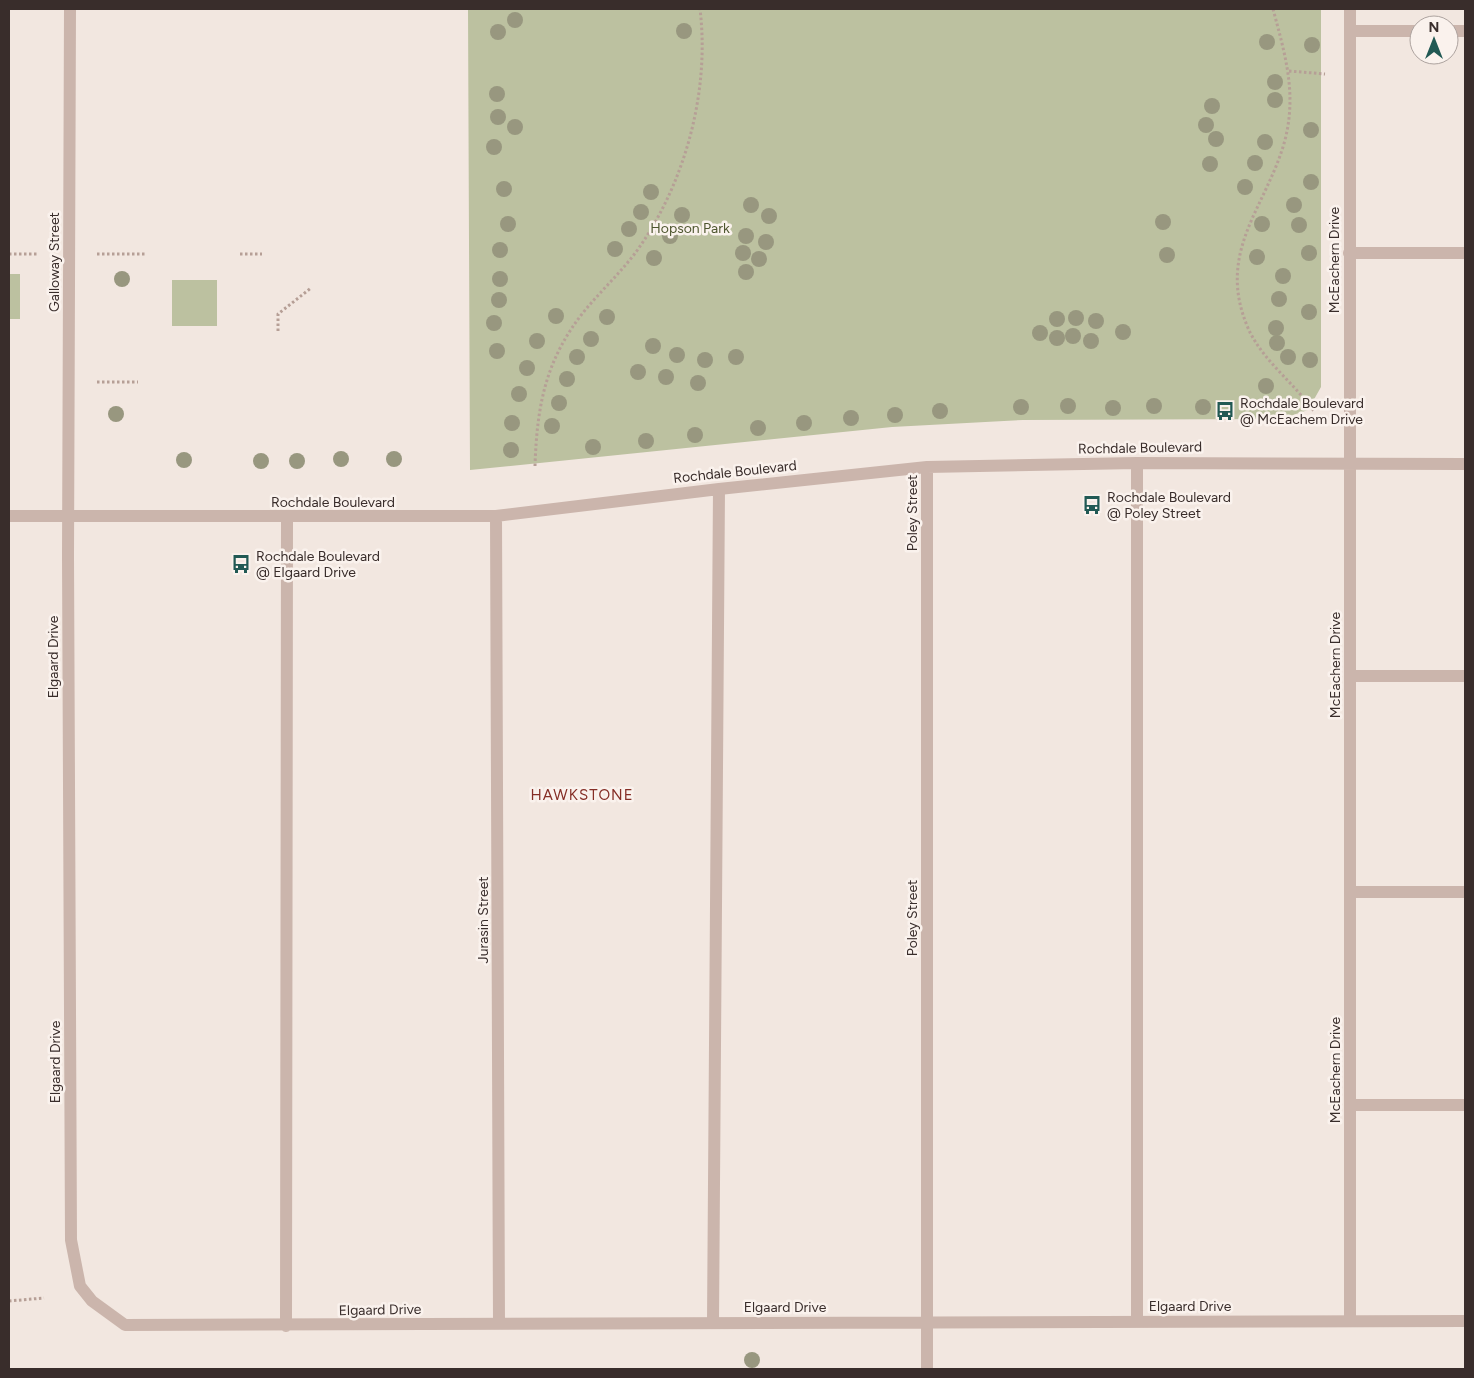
<svg xmlns="http://www.w3.org/2000/svg" width="1474" height="1378" font-family="Figtree,sans-serif">
	<style>
		.park { fill: #bcc1a0 }
		.lines { fill: none; stroke-linecap: round; stroke-linejoin: round }
		.path { stroke: #b69f96; stroke-width: 3; stroke-dasharray: 2.5 2.5; stroke-linecap: butt }
		.minor { stroke: #cbb5ac; stroke-width: 12 }
		.tree { fill: #98977f }
		.labels { text-anchor: middle; dominant-baseline: central; stroke-width: 5; stroke-linejoin: round; paint-order: stroke }
		.park-label { font-size: 14px; fill: #4e562f; stroke: #faf2ed }
		.street-label { font-size: 14px; fill: #392d2b; stroke: #faf2ed }
		.poi-label { font-size: 14px; fill: #392d2b; stroke: #faf2ed; text-anchor: start }
		.neighbourhood-label { font-size: 15px; letter-spacing: 1px; fill: #852e26; stroke: #faf2ed }
	</style>
	<rect width="100%" height="100%" fill="#f2e7e0"/>
	<path class="park" d="M468,9h853v378l-13,23 -27,9 -258,1 -131,7 -422,43z
		M9,274h11v45h-11z
		M172,280h45v46h-45z"/>
	<g class="lines">
		<path class="path" d="M1273,9c12,45 24,84 12,131 -18,67 -70,111 -37,188 14,32 46,55 66,83
			M1289,71l36,3
			M9,254h30
			M97,254h48
			M240,254h22
			M278,331v-17l33,-26
			M97,382h41
			M535,466c2,-62 11,-108 51,-157 16,-19 35,-37 50,-57 49,-68 74,-160 64,-243
			M9,1301l35,-3"/>
		<path class="minor" d="M70,9l-2,548 3,683 9,46 12,15 33,24 1340,-4
			M1350,9v1312
			M1350,31h69
			M1449,31h16
			M1349,253h116
			M1137,463v859
			M9,516h487l223,-27 208,-22 210,-4 328,1
			M496,516l3,808
			M1350,676h115
			M1351,892h114
			M1350,1105h115
			M713,1322l6,-833
			M286,1326l1,-809
			M927,1369v-902"/>
	</g>
	<g class="tree">
		<circle cx="515" cy="20" r="8"/>
		<circle cx="684" cy="31" r="8"/>
		<circle cx="498" cy="32" r="8"/>
		<circle cx="1267" cy="42" r="8"/>
		<circle cx="1312" cy="45" r="8"/>
		<circle cx="1275" cy="82" r="8"/>
		<circle cx="497" cy="94" r="8"/>
		<circle cx="1275" cy="100" r="8"/>
		<circle cx="1212" cy="106" r="8"/>
		<circle cx="498" cy="117" r="8"/>
		<circle cx="1206" cy="125" r="8"/>
		<circle cx="515" cy="127" r="8"/>
		<circle cx="1311" cy="130" r="8"/>
		<circle cx="1216" cy="139" r="8"/>
		<circle cx="1265" cy="142" r="8"/>
		<circle cx="494" cy="147" r="8"/>
		<circle cx="1255" cy="163" r="8"/>
		<circle cx="1210" cy="164" r="8"/>
		<circle cx="1311" cy="182" r="8"/>
		<circle cx="1245" cy="187" r="8"/>
		<circle cx="504" cy="189" r="8"/>
		<circle cx="651" cy="192" r="8"/>
		<circle cx="751" cy="205" r="8"/>
		<circle cx="1294" cy="205" r="8"/>
		<circle cx="641" cy="212" r="8"/>
		<circle cx="682" cy="215" r="8"/>
		<circle cx="769" cy="216" r="8"/>
		<circle cx="1163" cy="222" r="8"/>
		<circle cx="508" cy="224" r="8"/>
		<circle cx="1262" cy="224" r="8"/>
		<circle cx="1299" cy="225" r="8"/>
		<circle cx="629" cy="229" r="8"/>
		<circle cx="670" cy="236" r="8"/>
		<circle cx="746" cy="236" r="8"/>
		<circle cx="766" cy="242" r="8"/>
		<circle cx="615" cy="249" r="8"/>
		<circle cx="500" cy="250" r="8"/>
		<circle cx="743" cy="253" r="8"/>
		<circle cx="1309" cy="253" r="8"/>
		<circle cx="1167" cy="255" r="8"/>
		<circle cx="1257" cy="257" r="8"/>
		<circle cx="654" cy="258" r="8"/>
		<circle cx="759" cy="259" r="8"/>
		<circle cx="746" cy="272" r="8"/>
		<circle cx="1283" cy="276" r="8"/>
		<circle cx="122" cy="279" r="8"/>
		<circle cx="500" cy="279" r="8"/>
		<circle cx="1279" cy="299" r="8"/>
		<circle cx="499" cy="300" r="8"/>
		<circle cx="1309" cy="312" r="8"/>
		<circle cx="556" cy="316" r="8"/>
		<circle cx="607" cy="317" r="8"/>
		<circle cx="1076" cy="318" r="8"/>
		<circle cx="1057" cy="319" r="8"/>
		<circle cx="1096" cy="321" r="8"/>
		<circle cx="494" cy="323" r="8"/>
		<circle cx="1276" cy="328" r="8"/>
		<circle cx="1123" cy="332" r="8"/>
		<circle cx="1040" cy="333" r="8"/>
		<circle cx="1073" cy="336" r="8"/>
		<circle cx="1057" cy="338" r="8"/>
		<circle cx="591" cy="339" r="8"/>
		<circle cx="537" cy="341" r="8"/>
		<circle cx="1091" cy="341" r="8"/>
		<circle cx="1277" cy="343" r="8"/>
		<circle cx="653" cy="346" r="8"/>
		<circle cx="497" cy="351" r="8"/>
		<circle cx="677" cy="355" r="8"/>
		<circle cx="577" cy="357" r="8"/>
		<circle cx="736" cy="357" r="8"/>
		<circle cx="1288" cy="357" r="8"/>
		<circle cx="705" cy="360" r="8"/>
		<circle cx="1310" cy="360" r="8"/>
		<circle cx="527" cy="368" r="8"/>
		<circle cx="638" cy="372" r="8"/>
		<circle cx="666" cy="377" r="8"/>
		<circle cx="567" cy="379" r="8"/>
		<circle cx="698" cy="383" r="8"/>
		<circle cx="1266" cy="386" r="8"/>
		<circle cx="519" cy="394" r="8"/>
		<circle cx="559" cy="403" r="8"/>
		<circle cx="1068" cy="406" r="8"/>
		<circle cx="1154" cy="406" r="8"/>
		<circle cx="1021" cy="407" r="8"/>
		<circle cx="1203" cy="407" r="8"/>
		<circle cx="1113" cy="408" r="8"/>
		<circle cx="940" cy="411" r="8"/>
		<circle cx="116" cy="414" r="8"/>
		<circle cx="895" cy="415" r="8"/>
		<circle cx="851" cy="418" r="8"/>
		<circle cx="512" cy="423" r="8"/>
		<circle cx="804" cy="423" r="8"/>
		<circle cx="552" cy="426" r="8"/>
		<circle cx="758" cy="428" r="8"/>
		<circle cx="695" cy="435" r="8"/>
		<circle cx="646" cy="441" r="8"/>
		<circle cx="593" cy="447" r="8"/>
		<circle cx="511" cy="450" r="8"/>
		<circle cx="341" cy="459" r="8"/>
		<circle cx="394" cy="459" r="8"/>
		<circle cx="184" cy="460" r="8"/>
		<circle cx="261" cy="461" r="8"/>
		<circle cx="297" cy="461" r="8"/>
		<circle cx="752" cy="1360" r="8"/>
	</g>
	<defs>
		<g id="bus-bare" transform="scale(1.5)"><path d="M-5-6H5V4H4V6H2V4H-2V6H-4V4H-5ZM-3.5-4V0h7V-4ZM-3.5 1.2v1.5H-2V1.2ZM2 1.2v1.5H3.5V1.2Z" fill="#215954" stroke="#faf2ed" stroke-width="2.5" paint-order="stroke"/></g>
	</defs>
	<g fill-rule="evenodd">
		<use href="#bus-bare" x="1225" y="411"/>
		<use href="#bus-bare" x="1092" y="505"/>
		<use href="#bus-bare" x="241" y="564"/>
	</g>
	<g class="labels">
		<g class="park-label">
			<text x="690" y="228">Hopson Park</text>
		</g>
		<g class="street-label">
			<text transform="translate(1334 260) rotate(-90)">McEachern Drive</text>
			<text transform="translate(54 262) rotate(-90)">Galloway Street</text>
			<text transform="translate(1140 448) rotate(-1)">Rochdale Boulevard</text>
			<text transform="translate(735 472) rotate(-6)">Rochdale Boulevard</text>
			<text x="333" y="502">Rochdale Boulevard</text>
			<text transform="translate(912 513) rotate(-90)">Poley Street</text>
			<text transform="translate(53 657) rotate(-90)">Elgaard Drive</text>
			<text transform="translate(1335 665) rotate(-90)">McEachern Drive</text>
			<text transform="translate(912 918) rotate(-90)">Poley Street</text>
			<text transform="translate(483 920) rotate(-90)">Jurasin Street</text>
			<text transform="translate(55 1062) rotate(-90)">Elgaard Drive</text>
			<text transform="translate(1335 1070) rotate(-90)">McEachern Drive</text>
			<text x="1190" y="1306">Elgaard Drive</text>
			<text x="785" y="1307">Elgaard Drive</text>
			<text transform="translate(380 1310) rotate(-1)">Elgaard Drive</text>
		</g>
		<g class="poi-label">
			<text x="1240" y="403">Rochdale Boulevard<tspan x="1240" dy="16">@ McEachem Drive</tspan></text>
			<text x="1107" y="497">Rochdale Boulevard<tspan x="1107" dy="16">@ Poley Street</tspan></text>
			<text x="256" y="556">Rochdale Boulevard<tspan x="256" dy="16">@ Elgaard Drive</tspan></text>
		</g>
		<g class="neighbourhood-label">
			<text x="582" y="795">HAWKSTONE</text>
		</g>
	</g>
	<rect width="1474" height="1378" fill="none" stroke="#392d2b" stroke-width="20"/>
	<g transform="translate(1434 40)"><circle r="24" fill="#faf2ed" stroke="#ada39f"/>
	<path d="M0-4L9 19L0 12L-9 19Z" fill="#215954"/>
	<text y="-8" font-size="14" font-weight="bold" text-anchor="middle" fill="#392d2b">N</text>
	</g>
</svg>
